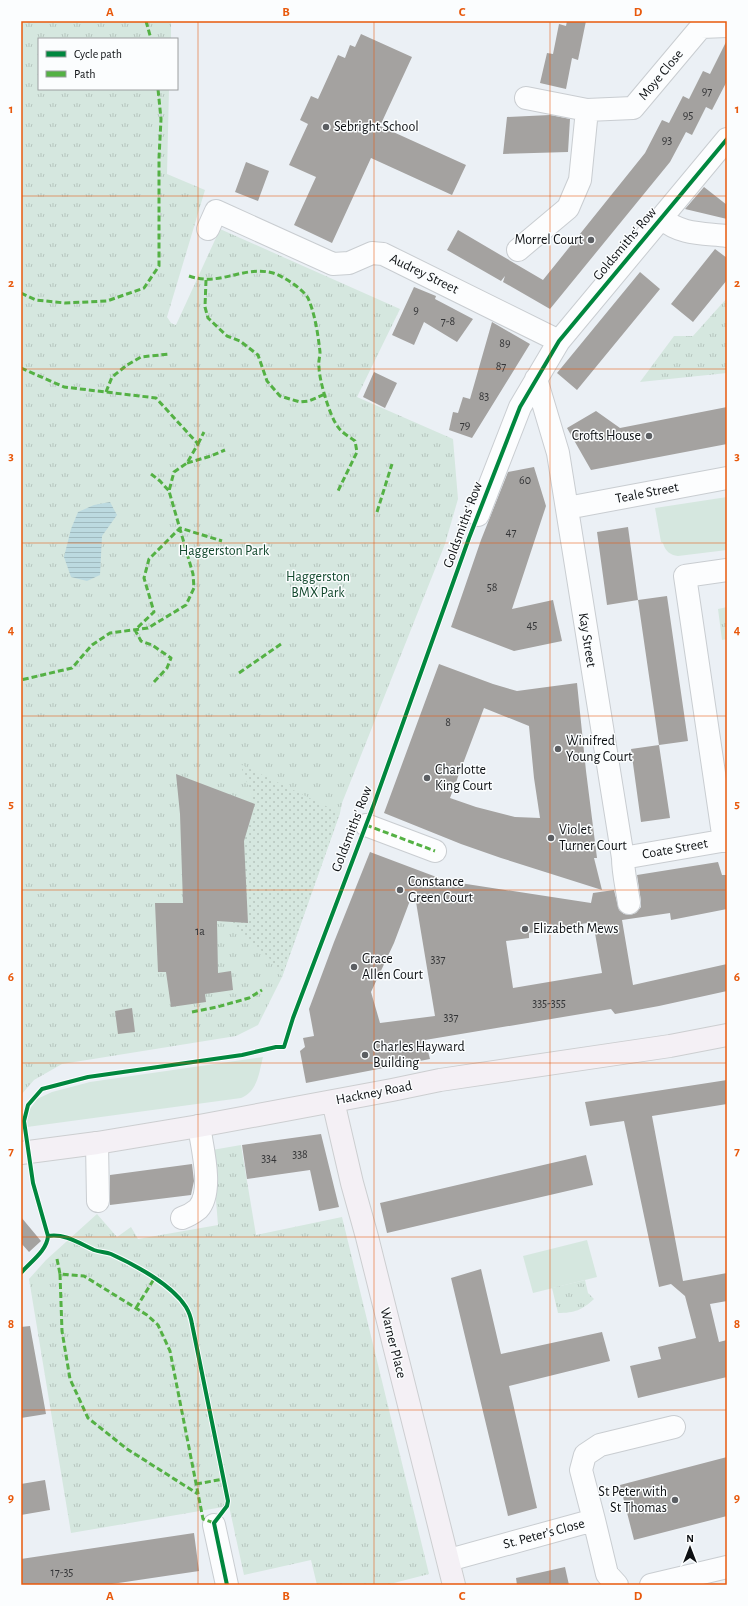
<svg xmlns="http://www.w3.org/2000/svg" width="748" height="1606" font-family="'Alegreya Sans',sans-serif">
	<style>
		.grass { fill: #d5e7df }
		.park { fill: url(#park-tufts) }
		.garden { fill: url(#garden-dots) }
		.water { fill: url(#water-rules) }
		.building { fill: #a4a2a0; fill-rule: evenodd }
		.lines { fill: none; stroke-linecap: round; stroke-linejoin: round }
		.minor-casing { stroke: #c9cdd1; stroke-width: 24 }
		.major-casing { stroke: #ccced0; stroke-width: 24 }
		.minor { stroke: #fcfdfe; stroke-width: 22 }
		.major { stroke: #f4f0f5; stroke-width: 22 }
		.quiet { stroke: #54b144; stroke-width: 3; stroke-dasharray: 6 3; stroke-linecap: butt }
		.cycleway-casing { stroke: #fbfdfe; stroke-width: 6 }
		.cycleway { stroke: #00873e; stroke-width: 4 }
		.grid { fill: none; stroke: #e8590c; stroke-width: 1; stroke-opacity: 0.55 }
		.poi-dot { fill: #5b5e62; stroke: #fbfdfe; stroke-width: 1.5 }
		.labels { text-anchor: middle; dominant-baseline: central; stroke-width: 3; stroke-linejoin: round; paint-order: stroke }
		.number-label { font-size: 12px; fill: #333436 }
		.street-label { font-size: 14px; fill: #0d1013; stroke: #fbfdfe }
		.poi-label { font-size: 14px; fill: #0d1013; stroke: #fbfdfe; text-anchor: start }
		.park-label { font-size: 14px; fill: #12482d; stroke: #fbfdfe }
		.neatline { fill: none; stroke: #e8590c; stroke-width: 1.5 }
		.grid-label { font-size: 13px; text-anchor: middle; font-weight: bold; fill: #e8590c }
	</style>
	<defs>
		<pattern id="park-tufts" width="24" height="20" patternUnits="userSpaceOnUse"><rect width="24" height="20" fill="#d5e7df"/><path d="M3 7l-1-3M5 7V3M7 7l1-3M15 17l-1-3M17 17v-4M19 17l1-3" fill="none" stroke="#b6c5be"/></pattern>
		<pattern id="garden-dots" width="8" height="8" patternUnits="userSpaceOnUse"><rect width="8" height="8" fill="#d5e7df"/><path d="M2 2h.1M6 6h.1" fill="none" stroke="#b6c5be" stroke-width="1.8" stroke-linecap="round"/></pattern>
		<pattern id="water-rules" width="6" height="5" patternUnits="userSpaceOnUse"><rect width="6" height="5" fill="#bcdae0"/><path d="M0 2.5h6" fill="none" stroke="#a0babf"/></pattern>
	</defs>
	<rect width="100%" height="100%" fill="#ebf0f5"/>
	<path class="grass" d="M727,497v53l-49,6c-8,-1 -13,-5 -15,-13l-2,-1 -6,-34z
		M263,1057c-4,15 -5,34 -22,41l-214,29v-7l3,-11 7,-10 15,-7 38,-10z
		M587,1240l10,37 -64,16 -10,-37z"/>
	<path class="park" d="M21,21h150v18h-132v50h130l-2,85 38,16 -38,127 4,6 5,2 44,-96 180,80 -43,88 96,42 5,60 -13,45 -103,259 -2,10 -58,164 -24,48 -22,11 -174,28 -28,16 -13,15z
		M727,298v75l-87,9 34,-46h19z
		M727,607v32l-5,1 -4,-31z
		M241,1145l15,90 86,-18 87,357 -43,11h-69l-6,-25 -67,15 -15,-69 -158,27 -42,-254 17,-19 51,-46 20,23 14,-10 7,12 80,-14 -6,-75z
		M585,1280l3,13 6,6c-12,11 -19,14 -36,14l-6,-25z"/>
	<path class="garden" d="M240,764l100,49 -58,164 -12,-18 -39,-37 12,-100 12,-18z"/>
	<path class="water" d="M110,502l7,13 -15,21 -2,39 -13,6 -16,-4 -7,-20 7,-28 7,-17 16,-7z"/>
	<path class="building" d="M567,21h19l-8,39 -6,-2 -6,31 -26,-6 7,-30 6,1 6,-30 7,2z
		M361,34l51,23 -32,69 86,39 -14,30 -81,-37 -39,85 -38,-18 22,-48 -27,-12 19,-41 -8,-4 11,-24 7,3 20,-44 7,3 5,-13 5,2z
		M727,40v41l-15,29 -6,-3 -14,28 -6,-3 -16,30 -120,147 -47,-27 2,-6 -4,5 -54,-31 11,-20 85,50 102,-127 17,-33 7,3 14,-27 6,3 14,-28 7,3z
		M550,115l20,4 -2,33 -65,2 4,-37z
		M246,162l23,9 -11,30 -23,-9z
		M704,187l23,18v14l-42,-10z
		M715,249l12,9v22l-34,42 -22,-18z
		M640,272l20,17 -83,101 -20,-17z
		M414,287l22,9 -1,3 38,20 -16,23 -33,-20 -10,23 -22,-10z
		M492,322l38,22 -58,94 -23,-8 4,-18 5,1 5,-16 7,2z
		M374,372l23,11 -12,25 -22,-11z
		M727,407v37l-136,26 -24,-42 29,-17 24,17z
		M534,467l12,39 -34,103 41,-9 9,41 -48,10 -63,-24 30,-87 27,-68z
		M628,527l10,73 -31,5 -10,-73z
		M667,596l21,145 -29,4 -21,-145z
		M439,664l54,20 24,7 60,-8 9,88 11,87h-3l8,32 -101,-32 -40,-14 -77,-31zM484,708l45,18 5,52 6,40 -25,-1 -39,-10 -26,-9z
		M659,745l11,73 -29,4 -10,-73z
		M176,774l79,30 -11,37 4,82 -31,-2 1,52 13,-2 2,19 -28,4 1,8 -35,5 -5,-35h-8l-3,-69h28l-3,-89z
		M370,852l77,29 144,22 2,-10 21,-3 5,20 5,4 6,1 6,-2 5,-6v-6l-4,-26 81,-13 4,13h5v34l-56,11 -1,-7 -48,7 11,65 94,-21v27l-68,15 -44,8 -4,-5 -186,31 5,19 -124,24 -6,-32 5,-4 -2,-9 11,-2 -5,-27 25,-67zM414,890l21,126 -55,7 -9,-31 23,-49zM593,922l9,51 -89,15 -7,-47 23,-3v-5z
		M132,1008l3,24 -17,2 -3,-23z
		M727,1080v24l-75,12 31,165 44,-8v28l-17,3 9,38 8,-2v37l-89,21 -8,-32 31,-7 -3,-12 38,-9 -11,-42 -14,-12 -12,3 -35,-166 -34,5 -5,-24z
		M321,1134l18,73 -20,4 -9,-41 -63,9 -5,-34z
		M586,1155l7,30 -206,48 -7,-30z
		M192,1164l2,17 -3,14 -81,10v-30z
		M21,1217l20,24 -12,11 -8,-9z
		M481,1269l20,85 101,-22 8,29 -101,25 28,122 -29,8 -57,-238z
		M30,1326l16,88 -25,4v-91z
		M727,1457v59l-93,24 -14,-55z
		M45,1480l5,30 -29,5v-31z
		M194,1533l5,38 -94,14h-84v-26z
		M565,1567l4,18h-52l-1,-7z"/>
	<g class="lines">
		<g class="minor-casing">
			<path id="minor" d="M526,98l61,12 46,-2 68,-81 26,-1
				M661,218c20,17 41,15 66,18
				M208,229l8,-18 117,53 16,-1 23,-10 11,1 176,87
				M518,250l50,-42 12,-28 7,-70
				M536,379l22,74 65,405c0,15 4,30 6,45
				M567,508l160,-30
				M478,515l42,-108 39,-66 168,-202
				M366,825l69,26
				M724,841l-39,-265 42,-6
				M623,858l104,-18
				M97,1143l1,58
				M182,1218c6,-2 11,-5 16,-9 16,-17 4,-62 1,-83
				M594,1520l-13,-50 4,-15 15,-10 74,-18
				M214,1525l13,60
				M449,1560l145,-40 13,54 10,11
				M651,1585l76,-18"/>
		</g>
		<g class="major-casing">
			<path id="major" d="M333,1101l19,82 15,54 87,348
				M21,1153l76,-10 102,-17 193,-36 48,-10 230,-34 57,-11"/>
		</g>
		<use href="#minor" class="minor"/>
		<use href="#major" class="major"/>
		<path class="quiet" d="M146,21l5,18
			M189,276c31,11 54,-11 84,-3 10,3 30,16 35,25 7,16 10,36 12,54 0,5 -2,10 -1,15 0,13 11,50 19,60 4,6 12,10 17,14l2,11 -20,41
			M206,280l-1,27 3,11 19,18 13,5 18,14 9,26 13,15 20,6 9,-1 16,-7
			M21,293l15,7 29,3 42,-2 37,-13 15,-22v-108l2,-39 -3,-30
			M21,368l43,19 92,11 42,46 -11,19 -13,9 -5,19 24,83 1,14 -8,17 -38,23 -38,5 -18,12 -20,23 -51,12
			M106,392l6,-15 15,-12 14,-8 28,-3
			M198,444l6,-12
			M187,463l24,-7 14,-6
			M151,474l9,7 9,10
			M377,512l15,-48
			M239,673l42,-29
			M154,682l13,-14 4,-10 -19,-13 -11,-4 -6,-11 19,-18 -10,-34 5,-19 31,-31 42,13
			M366,825l69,26
			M192,1012l25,-5 32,-9 13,-8
			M57,1259l3,15 24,2 63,39 11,10 12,26 33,168 11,4
			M60,1274l2,57 8,48 18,39 39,31 71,45
			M136,1308l18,-29
			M196,1484l28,-5"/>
		<g class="cycleway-casing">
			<path id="cycleway" d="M48,1236c16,-3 31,7 46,14 5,2 12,2 17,4 24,11 61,31 75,53 3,5 5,11 6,17l36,177 -1,5 -13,17 13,62
				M21,1273c9,-11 26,-22 27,-37l-15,-53 -9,-62 4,-16 14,-16 46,-12 154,-22 34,-8h8l9,-29 81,-214 95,-266 51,-131 39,-66 168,-202"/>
		</g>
		<use href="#cycleway" class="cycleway"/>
	</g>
	<path class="grid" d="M198,21v1564M374,21v1564M550,21v1564M21,196h706M21,369h706M21,543h706M21,716h706M21,890h706M21,1063h706M21,1237h706M21,1410h706"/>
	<g class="poi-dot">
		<circle cx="326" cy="127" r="4"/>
		<circle cx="591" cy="240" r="4"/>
		<circle cx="649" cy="436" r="4"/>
		<circle cx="558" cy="749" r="4"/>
		<circle cx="427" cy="778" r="4"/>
		<circle cx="551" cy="838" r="4"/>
		<circle cx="400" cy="890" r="4"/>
		<circle cx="525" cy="929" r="4"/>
		<circle cx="354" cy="967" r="4"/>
		<circle cx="365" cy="1055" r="4"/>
		<circle cx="675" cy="1500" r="4"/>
	</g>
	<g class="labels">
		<g class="number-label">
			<text x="707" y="91">97</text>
			<text x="688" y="115">95</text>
			<text x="667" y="140">93</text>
			<text x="416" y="310">9</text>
			<text x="448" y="321">7-8</text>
			<text x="505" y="343">89</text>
			<text x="501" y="366">87</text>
			<text x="484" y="396">83</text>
			<text x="465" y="425">79</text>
			<text x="525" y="480">60</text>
			<text x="511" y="532">47</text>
			<text x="492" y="587">58</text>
			<text x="532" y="625">45</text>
			<text x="448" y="722">8</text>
			<text x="200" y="931">1a</text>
			<text x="438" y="959">337</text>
			<text x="549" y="1003">335-355</text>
			<text x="451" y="1017">337</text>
			<text x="300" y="1154">338</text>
			<text x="269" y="1158">334</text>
			<text x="62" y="1572">17-35</text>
		</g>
		<g class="street-label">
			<text transform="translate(661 75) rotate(-50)">Moye Close</text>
			<text transform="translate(625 244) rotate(-50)">Goldsmiths' Row</text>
			<text transform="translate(424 274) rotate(26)">Audrey Street</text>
			<text transform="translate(647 493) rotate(-11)">Teale Street</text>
			<text transform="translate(463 525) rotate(-70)">Goldsmiths' Row</text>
			<text transform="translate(587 640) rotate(81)">Kay Street</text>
			<text transform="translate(352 829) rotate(-69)">Goldsmiths' Row</text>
			<text transform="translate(675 849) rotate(-10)">Coate Street</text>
			<text transform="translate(374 1093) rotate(-11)">Hackney Road</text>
			<text transform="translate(393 1343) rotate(76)">Warner Place</text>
			<text transform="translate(544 1534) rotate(-15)">St. Peter's Close</text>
		</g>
		<g class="poi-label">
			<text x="334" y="127">Sebright School</text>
			<text x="583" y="240" text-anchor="end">Morrel Court</text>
			<text x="641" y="436" text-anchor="end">Crofts House</text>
			<text x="566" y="741">Winifred<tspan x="566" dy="16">Young Court</tspan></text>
			<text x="435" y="770">Charlotte<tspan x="435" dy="16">King Court</tspan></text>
			<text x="559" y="830">Violet<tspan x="559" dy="16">Turner Court</tspan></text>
			<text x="408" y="882">Constance<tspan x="408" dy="16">Green Court</tspan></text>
			<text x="533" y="929">Elizabeth Mews</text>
			<text x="362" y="959">Grace<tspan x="362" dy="16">Allen Court</tspan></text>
			<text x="373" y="1047">Charles Hayward<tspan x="373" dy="16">Building</tspan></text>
			<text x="667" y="1492" text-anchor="end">St Peter with<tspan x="667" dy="16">St Thomas</tspan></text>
		</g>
		<g class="park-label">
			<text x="224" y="551">Haggerston Park</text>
			<text x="318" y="577">Haggerston<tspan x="318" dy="16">BMX Park</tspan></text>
		</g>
	</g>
	<rect width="748" height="1606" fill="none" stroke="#fbfdfe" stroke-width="44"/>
	<rect x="38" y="38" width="140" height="52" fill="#fbfdfe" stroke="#9c9ea0"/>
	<rect x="46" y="51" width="20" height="6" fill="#00873e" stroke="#9c9ea0"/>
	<text x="74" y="58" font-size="12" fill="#0d1013">Cycle path</text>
	<rect x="46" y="71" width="20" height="6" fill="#54b144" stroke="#9c9ea0"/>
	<text x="74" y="78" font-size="12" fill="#0d1013">Path</text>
	<g transform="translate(690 1548)" stroke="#fbfdfe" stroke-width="3" paint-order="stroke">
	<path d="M0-3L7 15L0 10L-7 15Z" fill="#0d1013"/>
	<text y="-6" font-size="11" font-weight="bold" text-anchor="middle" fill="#0d1013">N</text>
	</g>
	<rect x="22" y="22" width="704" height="1562" class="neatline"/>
	<g class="grid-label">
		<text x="110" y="16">A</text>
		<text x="286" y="16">B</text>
		<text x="462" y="16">C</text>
		<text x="638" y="16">D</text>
		<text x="11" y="113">1</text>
		<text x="737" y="113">1</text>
		<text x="11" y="287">2</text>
		<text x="737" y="287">2</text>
		<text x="11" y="460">3</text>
		<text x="737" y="460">3</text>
		<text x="11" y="634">4</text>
		<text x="737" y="634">4</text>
		<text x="11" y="808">5</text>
		<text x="737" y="808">5</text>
		<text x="11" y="981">6</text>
		<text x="737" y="981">6</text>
		<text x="11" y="1155">7</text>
		<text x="737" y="1155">7</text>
		<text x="11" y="1328">8</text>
		<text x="737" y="1328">8</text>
		<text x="11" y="1502">9</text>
		<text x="737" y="1502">9</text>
		<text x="110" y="1600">A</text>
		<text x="286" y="1600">B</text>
		<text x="462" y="1600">C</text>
		<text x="638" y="1600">D</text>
	</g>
</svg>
